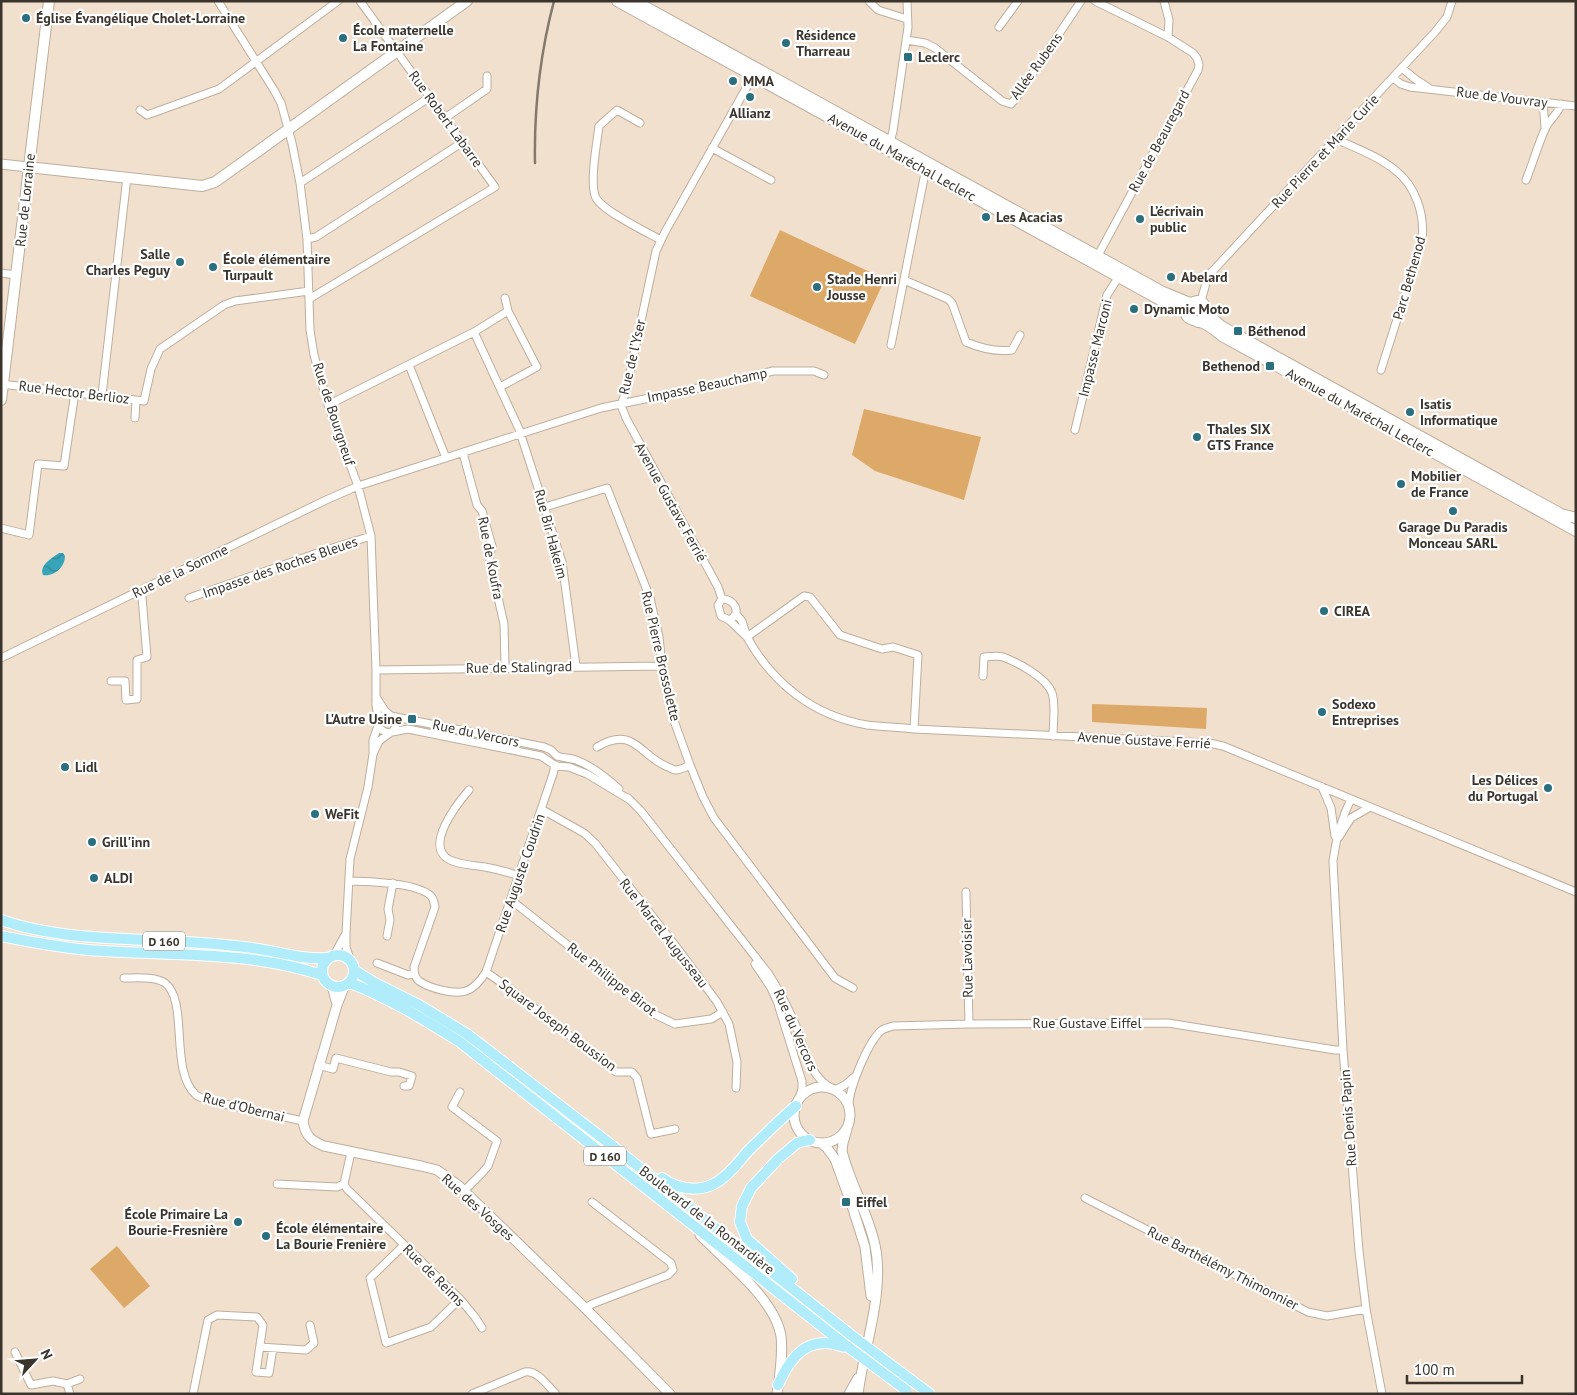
<svg xmlns="http://www.w3.org/2000/svg" width="1577" height="1395" font-family="'PT Sans',sans-serif">
	<style>
		.garden { fill: #dca968 }
		.water { fill: url(#water-waves) }
		.lines { fill: none; stroke-linecap: round; stroke-linejoin: round }
		.minor-casing { stroke: #beae9c; stroke-width: 9 }
		.tertiary-casing { stroke: #beae9c; stroke-width: 11 }
		.secondary-casing { stroke: #beae9c; stroke-width: 12 }
		.primary-casing { stroke: #fff; stroke-width: 12 }
		.minor { stroke: #fff; stroke-width: 7 }
		.tertiary { stroke: #fff; stroke-width: 9 }
		.secondary { stroke: #fff; stroke-width: 10 }
		.primary { stroke: #b0ecfa; stroke-width: 10 }
		.rail { stroke: #83796c; stroke-width: 2.5 }
		.primary-bridge-casing { stroke: #fff; stroke-width: 12; stroke-linecap: butt }
		.primary-bridge { stroke: #b0ecfa; stroke-width: 10 }
		.poi-dot { fill: #2a6f7e; stroke: #fff; stroke-width: 2 }
		.labels { text-anchor: middle; dominant-baseline: central; stroke-width: 4.5; stroke-linejoin: round; paint-order: stroke }
		.shield { fill: #fff; stroke: #75716b; stroke-width: 1 }
		.shield-label { font-size: 12px; font-weight: bold; fill: #3a342c }
		.poi-label { font-size: 14px; font-weight: bold; fill: #3a342c; stroke: #fff; text-anchor: start }
		.street-label { font-size: 14px; fill: #3a342c; stroke: #fff }
	</style>
	<defs>
		<pattern id="water-waves" width="16" height="10" patternUnits="userSpaceOnUse" patternTransform="scale(1.25)"><rect width="16" height="10" fill="#38a4ba"/><path d="M0 5q4-4 8 0t8 0" fill="none" stroke="#308697"/></pattern>
	</defs>
	<rect width="100%" height="100%" fill="#f1e0cd"/>
	<path class="garden" d="M780,230l105,49 -30,65 -105,-48z
		M864,409l117,28 -17,63 -89,-29 -23,-16z
		M1092,704l115,4 -1,21 -114,-7z
		M117,1246l33,40 -26,22 -34,-39z"/>
	<path class="water" d="M59,553h4l2,3c0,11 -11,21 -22,19 -4,-10 9,-17 16,-22z"/>
	<g class="lines">
		<g class="minor-casing">
			<path id="minor" d="M218,1l56,89 7,13 11,40 8,40 7,56 3,91 4,25 14,50 30,81 13,50 5,134v35l4,24 7,4 21,-4 133,27 15,10 13,1 18,7 43,26
				M869,1l9,9 29,9
				M1095,1l73,36 25,16 4,5 2,7 -1,5 -102,189
				M1164,1l5,19 -1,17
				M999,27l19,-26
				M906,40l19,3 10,5 67,53 9,3 5,-6 65,-97
				M1402,68l13,11 14,9
				M1393,78l8,6 9,3 166,19
				M1543,102l2,25
				M140,110l7,5 72,-26 119,-88
				M445,118l42,-29v-13
				M640,123l-23,-13 -18,16c-2,17 -10,58 -3,72 7,13 50,34 65,42
				M1336,139c19,9 42,17 59,31 21,16 30,45 27,70l-41,130
				M888,143l2,-1 3,-11 15,-104 -1,-26
				M712,148l59,32
				M1526,180c7,-17 12,-36 20,-53 4,-8 13,-14 15,-23
				M300,183l130,-86
				M307,239l9,-2 147,-95
				M1,273l15,2
				M904,280l44,19 4,4 14,39c14,6 31,10 46,8l8,-15
				M309,299l186,-112 -135,-186
				M1201,301l7,-25 227,-244 12,-15 5,-16
				M474,332l45,97 43,133 14,104
				M891,345l35,-177
				M409,365l37,93
				M1,384l143,17 7,-32 9,-20 64,-44 11,-4 74,-10
				M500,387l37,-20 -29,-56 -3,-13
				M102,395l25,-218
				M328,405l146,-73 34,-21
				M621,405l5,-14 30,-140 9,-19 88,-156h2
				M621,405l5,13 92,169 4,12
				M135,418l1,-18
				M1075,430l32,-135 13,-20
				M463,453l14,52 5,6 10,35 -3,12 15,66 1,43
				M545,507l62,-19 43,110 9,39 3,29 11,52 17,47 13,32 11,21 121,160 18,10
				M1,528l28,7 9,-71 26,2 11,-74
				M189,598l137,-48 45,-14
				M729,620c14,-6 5,-22 -7,-21l-4,6 3,11 8,4 18,17 -5,-16 -6,-7
				M1,658l325,-158 32,-14 243,-78 126,-26 46,-11h41l10,4
				M376,670l286,-4
				M983,676l1,-19c6,0 13,-2 19,0 14,5 44,21 49,36 4,11 1,31 1,43
				M111,681h14l1,19 11,-1v-39l10,-3 -5,-60 -2,-6
				M376,697l9,14 6,5 153,31 7,3 6,6
				M914,729l4,-74 -25,-8 -11,2 -42,-14 -30,-38 -6,-1 -57,41c26,47 67,79 120,88 16,2 31,2 47,4l295,14 14,3 353,146
				M597,747c38,-22 42,9 71,20 3,1 5,3 7,3 5,0 11,-3 15,-5
				M373,751v-11l5,-14
				M557,756c6,2 13,2 19,4 16,6 31,18 43,29
				M1322,787l9,21 4,28
				M469,790c-12,14 -46,57 -19,70 10,5 23,5 35,7 11,2 23,5 34,9
				M628,798l13,13 127,162c10,15 18,31 26,48 10,23 13,53 37,67
				M1351,799c-10,20 -15,40 -18,62l10,189 16,201 7,58 16,85
				M541,809l43,24 11,10 83,106 39,53 12,22 8,38 -1,26
				M1339,837l12,-19 19,-11
				M350,881c18,0 68,2 81,15 3,3 3,7 4,11l-21,60c0,5 1,11 5,14 10,7 35,14 47,10 9,-3 15,-11 20,-19l67,-198 2,-9
				M966,892l3,132
				M511,900l145,115 19,9 36,-5 12,-7
				M387,936l3,-16 -2,-11 5,-26
				M334,955l11,-20
				M350,959l-4,-12v-14l4,-74 18,-72 5,-33 6,-13 15,-11 2,-6 -2,-6c-6,-5 -12,-4 -16,3
				M377,963l31,12 6,-1
				M755,964l16,24 6,13 25,80v8l-3,9
				M486,972l23,16 107,84h16l5,6 14,56 24,-5
				M124,978c12,0 31,-2 41,5 24,18 4,88 31,112 4,3 10,4 14,6l93,20
				M318,1065l15,4 3,-11 55,14h8l13,4 -3,10h-5
				M835,1090l10,-5 9,-8
				M460,1092l-8,15 45,34 -9,25 -6,7 -18,18
				M849,1104c1,-17 19,-63 33,-74 3,-2 8,-3 11,-4l76,-2 199,-1 167,27h8
				M351,1152l-7,32 3,5 113,110 15,18 7,11
				M277,1184l60,3 7,-3
				M1085,1198l223,114 19,4 39,-7
				M404,1245l-34,33 16,65 45,-16 29,-28
				M585,1308l7,-4 76,-29 5,-5 -2,-7 -79,-61
				M260,1347l46,3 8,-7 -4,-18
				M15,1352l16,33 22,-4 14,3
				M70,1394l-3,-10 13,-5
				M193,1394l15,-74 9,-5 40,2 6,8 -7,47 13,1 4,-25
				M472,1394l53,-22c12,-2 22,13 31,22"/>
		</g>
		<g class="tertiary-casing">
			<path id="tertiary" d="M1,164l27,3
				M332,986l5,18
				M344,987l-7,18 -34,116c2,14 8,20 21,25l97,20 16,4 22,16 126,122 85,86
				M794 1115a28 28 0 1 1 56 0a28 28 0 1 1-56 0Z
				M847,1129l-4,14 -1,8c8,32 26,62 33,94 10,47 -11,102 -17,149
				M821,1143l6,5 8,11 17,47 13,41 6,49
				M700,1235c25,26 75,64 81,101 2,19 -1,39 -4,58
				M849,1394l9,-16"/>
		</g>
		<g class="secondary-casing">
			<path id="secondary" d="M617,1l547,301 19,8 4,3
				M635,1l488,269 38,21 29,12
				M28,167l174,19 13,-4 252,-181
				M1208,314l13,12 340,188 15,4
				M1198,322l6,-3 4,-8 -5,-8 -6,-2 -7,2c-12,18 5,16 15,21 6,3 12,8 17,12l354,195
				M1,400l48,-399"/>
		</g>
		<g class="primary-casing">
			<path id="primary" d="M1,920c40,14 83,17 125,19 42,2 84,3 126,9 25,3 49,12 75,10
				M1,936c29,6 58,11 87,14 78,6 159,0 234,25
				M322 971a16 16 0 1 1 32 0a16 16 0 1 1-32 0Z
				M354,970l19,12 46,23 48,29 143,110 241,191
				M350,983c39,15 75,37 110,59l388,305
				M662,1178c20,14 45,15 63,-2 10,-8 17,-19 26,-28 15,-14 29,-29 45,-42
				M792,1279l-45,-40 -7,-17 2,-16 9,-18 27,-29 19,-16 6,-2 7,-1
				M911,1380l19,14
				M778,1385c9,-20 22,-43 48,-42 7,0 13,3 20,4"/>
		</g>
		<use href="#minor" class="minor"/>
		<use href="#tertiary" class="tertiary"/>
		<use href="#secondary" class="secondary"/>
		<use href="#primary" class="primary"/>
		<path class="rail" d="M535,163c-1,-54 5,-109 19,-162"/>
		<g class="primary-bridge-casing">
			<path id="primary-bridge" d="M851,1335l60,45
				M848,1347l58,43"/>
		</g>
		<use href="#primary-bridge" class="primary-bridge"/>
	</g>
	<g class="poi-dot">
		<circle cx="26" cy="18" r="5"/>
		<circle cx="343" cy="38" r="5"/>
		<circle cx="786" cy="43" r="5"/>
		<rect x="903" y="52" width="10" height="10" rx="2.5"/>
		<circle cx="733" cy="81" r="5"/>
		<circle cx="750" cy="97" r="5"/>
		<circle cx="986" cy="217" r="5"/>
		<circle cx="1140" cy="219" r="5"/>
		<circle cx="180" cy="262" r="5"/>
		<circle cx="213" cy="267" r="5"/>
		<circle cx="1171" cy="277" r="5"/>
		<circle cx="817" cy="287" r="5"/>
		<circle cx="1134" cy="309" r="5"/>
		<rect x="1233" y="326" width="10" height="10" rx="2.5"/>
		<rect x="1265" y="361" width="10" height="10" rx="2.5"/>
		<circle cx="1410" cy="412" r="5"/>
		<circle cx="1197" cy="437" r="5"/>
		<circle cx="1401" cy="484" r="5"/>
		<circle cx="1453" cy="511" r="5"/>
		<circle cx="1324" cy="611" r="5"/>
		<circle cx="1322" cy="712" r="5"/>
		<rect x="407" y="714" width="10" height="10" rx="2.5"/>
		<circle cx="65" cy="767" r="5"/>
		<circle cx="1548" cy="788" r="5"/>
		<circle cx="315" cy="814" r="5"/>
		<circle cx="92" cy="842" r="5"/>
		<circle cx="94" cy="878" r="5"/>
		<rect x="841" y="1197" width="10" height="10" rx="2.5"/>
		<circle cx="238" cy="1222" r="5"/>
		<circle cx="266" cy="1236" r="5"/>
	</g>
	<g class="labels">
		<g class="shield">
			<rect x="143" y="931.5" width="42" height="19" rx="4"/>
			<rect x="584" y="1146.5" width="42" height="19" rx="4"/>
		</g>
		<g class="shield-label">
			<text x="164" y="941">D 160</text>
			<text x="605" y="1156">D 160</text>
		</g>
		<g class="poi-label">
			<text x="36" y="18">Église Évangélique Cholet-Lorraine</text>
			<text x="353" y="30">École maternelle<tspan x="353" dy="16">La Fontaine</tspan></text>
			<text x="796" y="35">Résidence<tspan x="796" dy="16">Tharreau</tspan></text>
			<text x="918" y="57">Leclerc</text>
			<text x="743" y="81">MMA</text>
			<text x="750" y="113" text-anchor="middle">Allianz</text>
			<text x="1150" y="211">L’écrivain<tspan x="1150" dy="16">public</tspan></text>
			<text x="996" y="217">Les Acacias</text>
			<text x="170" y="254" text-anchor="end">Salle<tspan x="170" dy="16">Charles Peguy</tspan></text>
			<text x="223" y="259">École élémentaire<tspan x="223" dy="16">Turpault</tspan></text>
			<text x="1181" y="277">Abelard</text>
			<text x="827" y="279">Stade Henri<tspan x="827" dy="16">Jousse</tspan></text>
			<text x="1144" y="309">Dynamic Moto</text>
			<text x="1248" y="331">Béthenod</text>
			<text x="1260" y="366" text-anchor="end">Bethenod</text>
			<text x="1420" y="404">Isatis<tspan x="1420" dy="16">Informatique</tspan></text>
			<text x="1207" y="429">Thales SIX<tspan x="1207" dy="16">GTS France</tspan></text>
			<text x="1411" y="476">Mobilier<tspan x="1411" dy="16">de France</tspan></text>
			<text x="1453" y="527" text-anchor="middle">Garage Du Paradis<tspan x="1453" dy="16">Monceau SARL</tspan></text>
			<text x="1334" y="611">CIREA</text>
			<text x="1332" y="704">Sodexo<tspan x="1332" dy="16">Entreprises</tspan></text>
			<text x="402" y="719" text-anchor="end">L'Autre Usine</text>
			<text x="75" y="767">Lidl</text>
			<text x="1538" y="780" text-anchor="end">Les Délices<tspan x="1538" dy="16">du Portugal</tspan></text>
			<text x="325" y="814">WeFit</text>
			<text x="102" y="842">Grill'inn</text>
			<text x="104" y="878">ALDI</text>
			<text x="856" y="1202">Eiffel</text>
			<text x="228" y="1214" text-anchor="end">École Primaire La<tspan x="228" dy="16">Bourie-Fresnière</tspan></text>
			<text x="276" y="1228">École élémentaire<tspan x="276" dy="16">La Bourie Frenière</tspan></text>
		</g>
		<g class="street-label">
			<text transform="translate(1036 66) rotate(-54)">Allée Rubens</text>
			<text transform="translate(1502 97) rotate(7)">Rue de Vouvray</text>
			<text transform="translate(446 119) rotate(54)">Rue Robert Labarre</text>
			<text transform="translate(1159 141) rotate(-62)">Rue de Beauregard</text>
			<text transform="translate(1325 151) rotate(-47)">Rue Pierre et Marie Curie</text>
			<text transform="translate(902 157) rotate(29)">Avenue du Maréchal Leclerc</text>
			<text transform="translate(25 200) rotate(-84)">Rue de Lorraine</text>
			<text transform="translate(1409 278) rotate(-74)">Parc Bethenod</text>
			<text transform="translate(1095 348) rotate(-76)">Impasse Marconi</text>
			<text transform="translate(632 357) rotate(-77)">Rue de l’Yser</text>
			<text transform="translate(707 385) rotate(-12)">Impasse Beauchamp</text>
			<text transform="translate(74 392) rotate(7)">Rue Hector Berlioz</text>
			<text transform="translate(1360 412) rotate(29)">Avenue du Maréchal Leclerc</text>
			<text transform="translate(334 414) rotate(72)">Rue de Bourgneuf</text>
			<text transform="translate(671 502) rotate(61)">Avenue Gustave Ferrié</text>
			<text transform="translate(551 534) rotate(75)">Rue Bir Hakeim</text>
			<text transform="translate(491 558) rotate(79)">Rue de Koufra</text>
			<text transform="translate(280 567) rotate(-19)">Impasse des Roches Bleues</text>
			<text transform="translate(180 571) rotate(-26)">Rue de la Somme</text>
			<text transform="translate(661 656) rotate(77)">Rue Pierre Brossolette</text>
			<text transform="translate(519 667) rotate(-1)">Rue de Stalingrad</text>
			<text transform="translate(476 733) rotate(12)">Rue du Vercors</text>
			<text transform="translate(1144 740) rotate(3)">Avenue Gustave Ferrié</text>
			<text transform="translate(520 873) rotate(-71)">Rue Auguste Coudrin</text>
			<text transform="translate(664 933) rotate(52)">Rue Marcel Augusseau</text>
			<text transform="translate(967 958) rotate(-91)">Rue Lavoisier</text>
			<text transform="translate(612 979) rotate(38)">Rue Philippe Birot</text>
			<text x="1087" y="1023">Rue Gustave Eiffel</text>
			<text transform="translate(558 1025) rotate(37)">Square Joseph Boussion</text>
			<text transform="translate(796 1030) rotate(66)">Rue du Vercors</text>
			<text transform="translate(244 1107) rotate(14)">Rue d’Obernai</text>
			<text transform="translate(1348 1118) rotate(-94)">Rue Denis Papin</text>
			<text transform="translate(478 1207) rotate(42)">Rue des Vosges</text>
			<text transform="translate(707 1220) rotate(38)">Boulevard de la Rontardière</text>
			<text transform="translate(1223 1268) rotate(27)">Rue Barthélémy Thimonnier</text>
			<text transform="translate(434 1275) rotate(45)">Rue de Reims</text>
		</g>
	</g>
	<rect width="1577" height="1395" fill="none" stroke="#3a342c" stroke-width="5"/>
	<g transform="translate(35 1360) rotate(64)" stroke="#ffffff" stroke-width="4" paint-order="stroke">
	<path d="M0-4L9 19L0 12L-9 19Z" fill="#3a342c"/>
	<text y="-8" font-size="14" font-weight="bold" text-anchor="middle" fill="#3a342c">N</text>
	</g>
	<path d="M1407 1375v8h115v-8" fill="none" stroke="#3a342c" stroke-width="2.5"/>
	<text x="1414" y="1375" font-size="15" fill="#3a342c" stroke="#ffffff" stroke-width="4" paint-order="stroke">100 m</text>
</svg>
